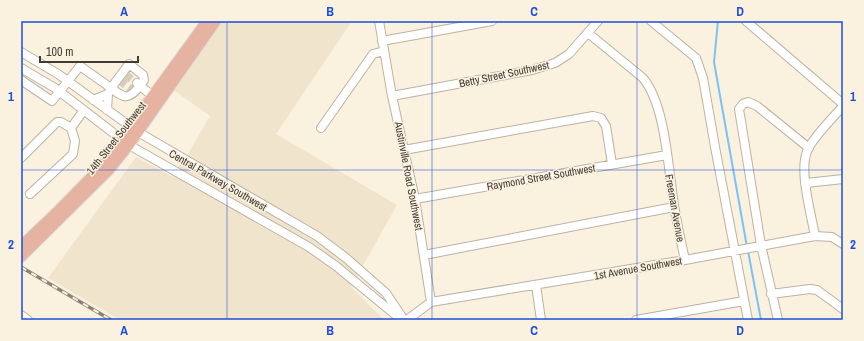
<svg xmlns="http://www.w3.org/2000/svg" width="864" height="341" font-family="'Archivo Narrow',sans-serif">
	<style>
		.built { fill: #f1e4cc }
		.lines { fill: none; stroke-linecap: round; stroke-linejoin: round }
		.stream { stroke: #7dc2f5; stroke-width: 2 }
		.minor-tunnel { stroke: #d6cdbd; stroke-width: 8; stroke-dasharray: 8 4; stroke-linecap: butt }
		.minor-casing { stroke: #bcb2a2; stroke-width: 10 }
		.major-casing { stroke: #dddcdb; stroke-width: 12 }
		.minor { stroke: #fff; stroke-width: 8 }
		.major { stroke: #e6b3a3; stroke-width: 10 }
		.rail-casing { stroke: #8a8479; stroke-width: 3.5 }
		.rail { stroke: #fbf1df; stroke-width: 2; stroke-dasharray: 6; stroke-linecap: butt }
		.grid { fill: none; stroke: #1d4ed8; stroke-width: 1; stroke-opacity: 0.55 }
		.labels { text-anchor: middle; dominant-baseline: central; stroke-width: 3; stroke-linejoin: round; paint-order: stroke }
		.street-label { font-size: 11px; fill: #403c35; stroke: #fbf1df }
		.neatline { fill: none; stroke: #1d4ed8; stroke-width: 1.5 }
		.grid-label { font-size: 13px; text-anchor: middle; font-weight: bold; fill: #1d4ed8 }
	</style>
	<rect width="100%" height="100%" fill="#fbf1df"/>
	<path class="built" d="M220,21h132l-76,113 121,71 -46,82 33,33h-264l-72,-42 88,-121 35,19 17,-22 22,-38 -38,-27z"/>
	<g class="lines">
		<path class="stream" d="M718,21l-4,41 33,185
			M748,251l13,69"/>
		<path class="minor-tunnel" d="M125,74l11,9
			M119,80l12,9"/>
		<g class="minor-casing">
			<path id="minor" d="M379,21l13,75 23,103 16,103
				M651,21l45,37 7,20 12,69 33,173
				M746,21l97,83
				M588,33l55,45c23,28 25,91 31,127 3,19 7,37 11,55
				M382,41l110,-20
				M21,52l37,22 80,58 179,104 29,22 40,35 18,27
				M21,68l34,20 74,57 180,102 27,19 62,51
				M21,80l31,21 28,-35 31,22 18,-24 14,11 1,5 -4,6 17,13
				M108,94l3,-6c14,11 17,12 29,-2l-3,-3
				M392,96l140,-26 23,-7 14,-9 29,-33
				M93,100l15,-6 -1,16
				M321,128l52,-74 11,-3
				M404,150l189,-34 8,2 5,8 6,38
				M21,158l36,-36h4l10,6
				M806,183l37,-4
				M30,194l43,-40 2,-13 -4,-13 13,-18
				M415,199l252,-44
				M815,236c-4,-23 -17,-67 -7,-87 7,-14 25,-31 35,-43
				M424,255l250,-48
				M536,285l5,35
				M771,294l39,-5 7,1 26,19
				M21,315l7,5
				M407,320l24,-18 254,-42 130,-24 17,1 11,7
				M636,320l108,-19
				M778,320l-17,-75 -22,-136 4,-5 5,-2 9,4 52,42"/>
		</g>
		<g class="major-casing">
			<path id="major" d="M21,246l36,-34 43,-44 107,-147
				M21,257l88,-87 20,-25 87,-124"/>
		</g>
		<use href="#minor" class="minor"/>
		<use href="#major" class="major"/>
		<g class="rail-casing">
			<path id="rail" d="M21,267l90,53"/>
		</g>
		<use href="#rail" class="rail"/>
	</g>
	<path class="grid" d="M227,21v299M432,21v299M637,21v299M21,170h822"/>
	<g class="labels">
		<g class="street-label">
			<text transform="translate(504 74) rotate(-12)">Betty Street Southwest</text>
			<text transform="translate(116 138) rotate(-52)">14th Street Southwest</text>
			<text transform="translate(409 176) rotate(79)">Austinville Road Southwest</text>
			<text transform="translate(541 177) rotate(-10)">Raymond Street Southwest</text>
			<text transform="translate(218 180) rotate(30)">Central Parkway Southwest</text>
			<text transform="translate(675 208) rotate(80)">Freeman Avenue</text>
			<text transform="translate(638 268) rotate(-10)">1st Avenue Southwest</text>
		</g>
	</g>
	<rect width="864" height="341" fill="none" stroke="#fbf1df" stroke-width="44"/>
	<path d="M40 56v6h98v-6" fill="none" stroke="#403c35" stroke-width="2"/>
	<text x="46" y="56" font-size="12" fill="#403c35" stroke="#fbf1df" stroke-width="3" paint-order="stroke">100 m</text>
	<rect x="22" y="22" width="820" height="297" class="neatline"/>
	<g class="grid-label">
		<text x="124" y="16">A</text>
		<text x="330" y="16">B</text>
		<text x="534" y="16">C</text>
		<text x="740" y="16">D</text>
		<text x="11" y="101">1</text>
		<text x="853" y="101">1</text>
		<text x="11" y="249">2</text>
		<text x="853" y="249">2</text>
		<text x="124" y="335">A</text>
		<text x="330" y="335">B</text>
		<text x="534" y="335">C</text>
		<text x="740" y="335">D</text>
	</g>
</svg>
